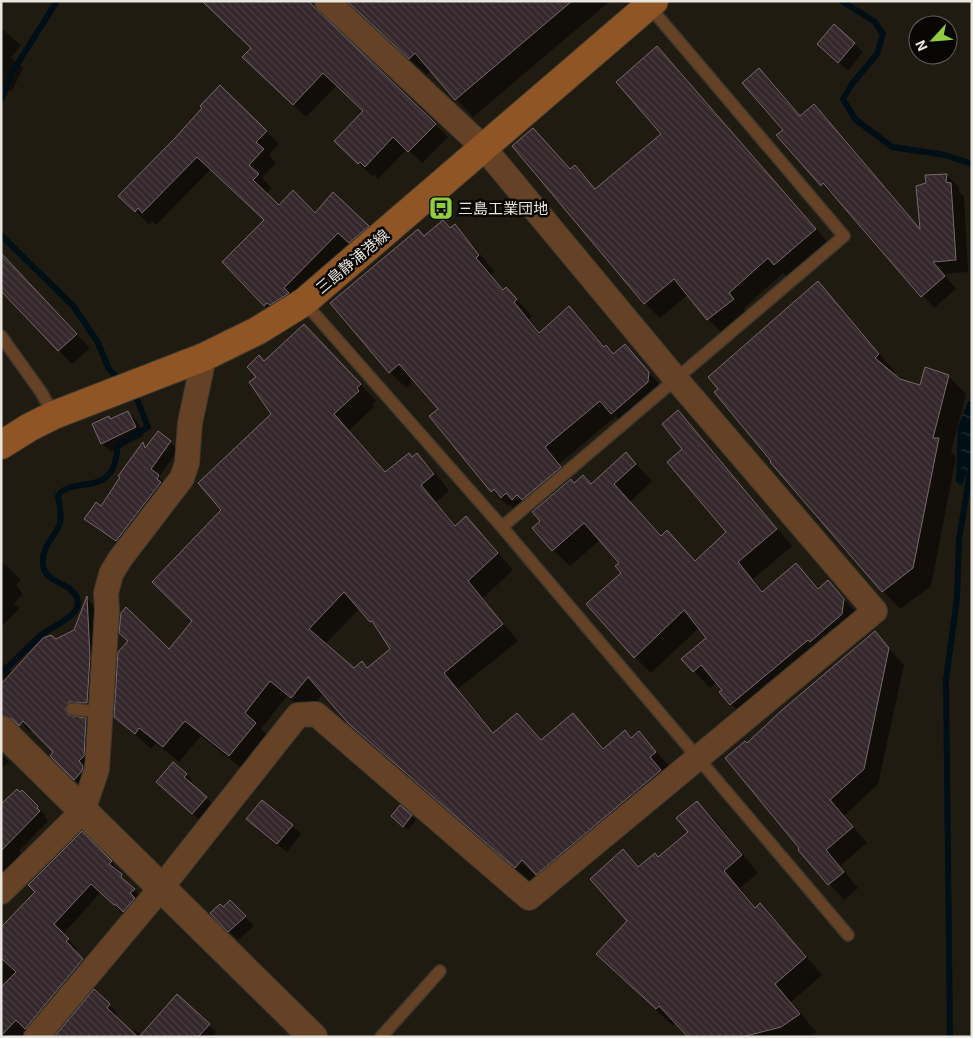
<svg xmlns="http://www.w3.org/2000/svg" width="973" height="1038" font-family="'Exo 2','Noto Sans JP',sans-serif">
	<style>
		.water { fill: url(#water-ripples) }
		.shadow { fill: #0007; fill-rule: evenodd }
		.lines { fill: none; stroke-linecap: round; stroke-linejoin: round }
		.stream { stroke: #000f15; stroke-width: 6 }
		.building { fill: url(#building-back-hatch); stroke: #77686c; fill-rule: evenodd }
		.service-casing { stroke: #3c372e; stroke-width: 14 }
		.minor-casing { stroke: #3c372e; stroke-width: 26 }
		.tertiary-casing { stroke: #3c372e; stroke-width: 30 }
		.secondary-casing { stroke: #3c372e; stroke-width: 30 }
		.service { stroke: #654125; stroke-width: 11 }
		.minor { stroke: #654125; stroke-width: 24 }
		.tertiary { stroke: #654125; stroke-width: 28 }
		.secondary { stroke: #8f5525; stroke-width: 28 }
		.labels { text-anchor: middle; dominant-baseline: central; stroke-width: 5; stroke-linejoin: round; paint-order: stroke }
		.poi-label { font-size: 15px; fill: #e9e5df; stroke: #080603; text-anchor: start }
		.street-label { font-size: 15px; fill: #e9e5df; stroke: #080603 }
	</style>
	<defs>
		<pattern id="water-ripples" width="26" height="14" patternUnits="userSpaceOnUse" patternTransform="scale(1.25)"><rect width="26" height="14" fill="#000f15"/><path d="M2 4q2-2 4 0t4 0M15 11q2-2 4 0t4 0" fill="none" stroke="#253237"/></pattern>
		<pattern id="building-back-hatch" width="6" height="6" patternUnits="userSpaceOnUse" patternTransform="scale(1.25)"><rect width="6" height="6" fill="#35282c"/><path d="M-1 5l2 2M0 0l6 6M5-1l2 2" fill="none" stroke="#483d40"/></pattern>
	</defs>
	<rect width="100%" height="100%" fill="#201b11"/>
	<path class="water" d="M972,392v67l-10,27 -6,-4 2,-55z"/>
	<path class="shadow" d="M203,1l232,123 13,13 -26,26 -15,-14 -29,30 -4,-5 -2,2 -36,-35 28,-30 -27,-26 -31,32 -49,-47 -5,-22z
		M349,1h261l-137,116 -42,-46 -4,4z
		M1,28l20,17 -10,13 12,10 -11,23 -3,-1 -8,17z
		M854,44l9,8 -15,19 -20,-18z
		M657,48l15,15 158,182 -40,34 -7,-6 -40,36 5,5 -25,20 -15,-15 -20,-24 -28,23 -15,-15 -131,-157 19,-16 38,40 4,-4 22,24 66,-56z
		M771,83l30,33 13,-10 12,12 95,112 26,-55 12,13v4l5,4 4,76 -24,2 12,15 -22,19 -98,-112 -2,1 -12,-12 -38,-55z
		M266,131l13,13 -10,11 7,8 -14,15 10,10 -6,6 13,12 89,21 13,12 -103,79 -14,-13 1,-84 -54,-52 -55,56 -4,-4 -3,3 -29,-28 57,-59z
		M454,226l16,16 24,29 -4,4 14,16 2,-2 26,27 -3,3 11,14 29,-25 45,47 11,-9 39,43 -1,8 -35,31 -12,-12 -57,48 17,19 15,2 35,-31 26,27 -22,21 32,35 5,-5 29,30 32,-30 -44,-83 -6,-37 16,17 98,117 -39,33 11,13 32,-27 24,24 8,-7 32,35 -113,103 -16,-16 -8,-14 -6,-8 -7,6 -16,-17 14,-33 -9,-10 -48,45 -16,-16 -14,-94 -21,-23 -30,26 -17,-16 -11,-29 -9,-10 -5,3 -6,-6 -5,4 -7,-7 -2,1 -16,-15 -52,-81 -26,-30 -8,8 -16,-16 -58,-68 92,-67 26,-8z
		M1,255l89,93 -18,16 -71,-75z
		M817,283l18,18 61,72 -3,2 6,5 22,6 27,-10 18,18 -15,58 5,5 -25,129 -31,23 -17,-18z
		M320,341l56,60 -4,4 2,2 -25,23 37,43 31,-19 16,16 16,21 -13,11 21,24 9,-8 16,16 31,36 -30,28 35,43 -60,48 37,44 22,-19 25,27 31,-26 31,34 21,-17 7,7 7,-6 32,35 -139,115 -167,-144 -41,-46 -17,20 -20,-17 -26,33 10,11 -26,31 -44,-35 -22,26 -23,-19 -5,6 -36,-33 79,-95 29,-111 50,-95 -15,-38 6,-14zM360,608l18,21 14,20 -24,20 -14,1 -29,-26z
		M128,412l9,9 7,15 -33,16 -9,-9z
		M170,442l8,8 -19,27 8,8 -42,64 -31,-22 -8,-8 15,-11 42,-64 4,4z
		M1,561l20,19 -5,5 7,9 -9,9 5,6 -18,18z
		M87,599l8,8 1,104 -18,-1 -5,7 13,2 9,9 -12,60 -32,-32 4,-4 -22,-23 -3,3 -29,-28v-43l11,11 43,-31 20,-10z
		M875,633l29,32 -26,119 -34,32 23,27 -27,23 18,22 -14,12 -45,-50 2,-1 -54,-104z
		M1,753l8,9 -8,7z
		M186,774l7,7 -3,3 23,20 -13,16 -35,-31z
		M22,792l24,24 -1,1 3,4 -29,30 3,4 -21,21v-68z
		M697,802l17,17 44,54 -18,15 16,20 4,-3 17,17 45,53 -31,27 25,30 -8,5h-119l-13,-15 -3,4 -58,-55 13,-50 -5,-70 16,17 20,-9 30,-27z
		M400,807l16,13 -8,10 -12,-10z
		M292,826l9,8 -14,18 -30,-24z
		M82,833l39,39 -2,1 24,27 -19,15 -23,-23 -38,42 14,15 -2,2 17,19 -68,67h-23v-108l36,-37z
		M230,902l24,24 -16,14 -27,-27 12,-4z
		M94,991l23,22 -3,3 18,17 3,-3 7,6 67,-11 7,7 -3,5h-158z"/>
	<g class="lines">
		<path class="stream" d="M841,1l33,20 9,13 -6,20 -25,30 -9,15 12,20 37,28 53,8 27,9
			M1,98l12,-27 44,-70
			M1,235l73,72 23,34 12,28 12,12
			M1,674c13,-13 26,-26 39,-38 12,-11 56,-24 30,-47 -10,-8 -25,-9 -27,-24 -2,-20 13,-28 17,-42 2,-8 -1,-19 -2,-27 11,-18 43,-3 55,-28 3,-7 4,-16 5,-23l30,-18 -12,-30 -5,-5
			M950,1037l-4,-357 11,-82 2,-58 13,-80"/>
	</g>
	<path class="building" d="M202,1h106l128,123 -28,28 -15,-15 -28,30 -5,-5 -2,2 -24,-23 29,-30 -40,-38 -30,32 -51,-48 9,-9z
		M347,1h225l-117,99 -40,-47 -6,6z
		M834,24l21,19 -17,20 -21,-19z
		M657,46l159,183 -42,36 -6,-7 -39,35 5,6 -27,21 -33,-41 -30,25 -132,-158 21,-18 37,41 5,-4 20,24 66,-55 -45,-52z
		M759,68l41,48 14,-12 106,125 -4,-43 10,-3 -1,-8 22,-1 -1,8 5,1 5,77 -23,2 12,14 -24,21 -98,-114 -2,3 -45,-51 7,-5 -41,-47z
		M220,85l47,46 -11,11 8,7 -15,16 10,9 -6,6 26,25 14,-15 22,23 18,-21 36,34 -20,17 -11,-10 -54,55 5,5 -19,12 -3,-2 -3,3 -42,-44 42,-42 -67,-63 -55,56 -4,-5 -3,4 -17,-16 58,-59 26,-29 -2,-2z
		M443,220l7,8 5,-4 24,31 -3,3 27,32 3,-3 11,12 -3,3 25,31 30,-27 35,41 2,-2 7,9 12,-10 24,28 -1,10 -37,32 -11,-13 -55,46 16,20 -39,33 -5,-5 -5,5 -6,-7 -5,5 -7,-9 -3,3 -62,-76 9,-7 -39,-45 -10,9 -59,-70 88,-74 6,7z
		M1,253l76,81 -19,17 -57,-60z
		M818,281l61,73 -4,4 25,21 20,6 5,-18 24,8 -16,63h6l-26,130 -31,24 -112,-130 1,-1 -57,-69 4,-3 -10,-12z
		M304,324l57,60 -4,4 2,3 -25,23 51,58 24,-19 3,4 5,-4 17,21 -13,11 34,41 11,-10 32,37 -30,28 35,43 -59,49 49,60 24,-20 24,27 32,-27 30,36 22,-19 6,8 8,-7 17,21 -6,5 11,13 -125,105 -14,-15 -7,8 -167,-145 -40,-46 -17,21 -21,-17 -25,32 11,10 -27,33 -44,-35 -22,26 -24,-19 -4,6 -21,-17 4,-65 10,-11 -9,-8 2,-20 5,-6 43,42 23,-28 -40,-39 69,-72 -23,-27 73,-69 -22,-32 7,-5 -9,-10 12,-12 5,6zM344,592l26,30 2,-1 18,28 -23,19 -5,-7 -8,7 -45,-39z
		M678,410l99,119 -39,33 24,30 34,-29 22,26 10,-9 16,19 -2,15 -32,28 -2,-2 -78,65 -11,-13 3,-2 -21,-25 -8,7 -12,-13 25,-21 -22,-28 -50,48 -48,-54 35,-31 -6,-7 4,-3 -35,-40 -32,28 -20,-23 8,-7 -8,-9 39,-33 3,4 9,-8 8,9 35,-32 10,12 -22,20 47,52 6,-6 28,31 31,-29 -59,-70 15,-13 -20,-25z
		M128,411l8,16 -35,17 -9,-20 17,-8 1,3z
		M158,431l13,10 -20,28 8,6 -2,4 4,3 -45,59 -32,-22 12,-17 5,4 19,-29 -2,-1 25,-34 2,6z
		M87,596l3,61 -3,46 -18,-1 -4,7 3,6 18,3 -2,38 -5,5 4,5 -1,5 -8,9 -24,-24 3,-4 -30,-31 -4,5 -7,-7 -11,-4v-31l42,-46 8,-3 5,4 18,-9z
		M875,631l14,17 -25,121 -34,31 23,27 -27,23 18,22 -16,13 -30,-35 1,-2 -74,-90 20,-17 2,2 35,-33z
		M173,762l14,12 -3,3 23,20 -15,17 -36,-32z
		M17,789l3,3 2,-2 16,16 -1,2 3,3 -39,40v-47z
		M262,800l31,25 -16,19 -31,-25z
		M697,801l45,54 -18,16 31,37 5,-5 46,54 -31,27 25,30 -19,13 -39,10h-54l-29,-31 -3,3 -60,-55 31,-33 -37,-42 33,-30 15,18 17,-14 3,4 30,-25 -12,-14z
		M400,805l12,10 -9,12 -12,-11z
		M82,831l30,30 -3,3 13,10 -1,3 14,12 -5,4 5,5 -12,14 -7,-7h-2l-23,-21 -37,40 15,15 -3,2 17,18 -58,70 -9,-9 -15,16v-49l15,-15 -15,-14v-31l34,-35 -7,-7z
		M230,900l16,16 -18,16 -18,-19 10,-9 3,3z
		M94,989l16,15 -3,4 31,29h-84z
		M177,994l33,30 -12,13h-59z"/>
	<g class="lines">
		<g class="service-casing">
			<path id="service" d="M304,302l198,225 346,408
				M1,336l40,56 13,23
				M502,527l342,-291 -195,-230
				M72,709l29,3
				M381,1037l59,-66"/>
		</g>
		<g class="minor-casing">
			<path id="minor" d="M1,892l82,-81 14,-42 10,-158 -1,-18 5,-19 9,-15 62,-81 5,-15 3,-40 14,-66
				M36,1037l125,-149 137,-173 18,-1 213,184 346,-287 -199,-232 -192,-231 -157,-147"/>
		</g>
		<g class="tertiary-casing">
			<path id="tertiary" d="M1,730l312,307"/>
		</g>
		<g class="secondary-casing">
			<path id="secondary" d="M1,445l29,-18 24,-12 150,-58 53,-26 47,-29 350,-301"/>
		</g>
		<use href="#service" class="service"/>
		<use href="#minor" class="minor"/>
		<use href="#tertiary" class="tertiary"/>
		<use href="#secondary" class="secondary"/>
	</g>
	<defs>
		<g id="bus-square" transform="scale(1.25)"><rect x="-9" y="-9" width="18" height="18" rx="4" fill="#91cd3f" stroke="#080603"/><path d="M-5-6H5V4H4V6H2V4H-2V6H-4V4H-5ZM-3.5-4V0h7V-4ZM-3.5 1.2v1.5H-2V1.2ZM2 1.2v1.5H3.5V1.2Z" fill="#111"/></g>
	</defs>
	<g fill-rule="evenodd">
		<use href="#bus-square" x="441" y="208"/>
	</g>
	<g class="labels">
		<g class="poi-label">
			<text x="458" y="208">三島工業団地</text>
		</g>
		<g class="street-label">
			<text transform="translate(352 261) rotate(-40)">三島静浦港線</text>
		</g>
	</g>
	<rect width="973" height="1038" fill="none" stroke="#e9e5df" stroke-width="5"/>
	<g transform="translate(933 40) rotate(244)"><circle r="24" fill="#080603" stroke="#625f5b"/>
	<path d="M0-4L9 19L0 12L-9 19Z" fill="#91cd3f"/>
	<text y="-8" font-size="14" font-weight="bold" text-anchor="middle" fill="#e9e5df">N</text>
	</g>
</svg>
